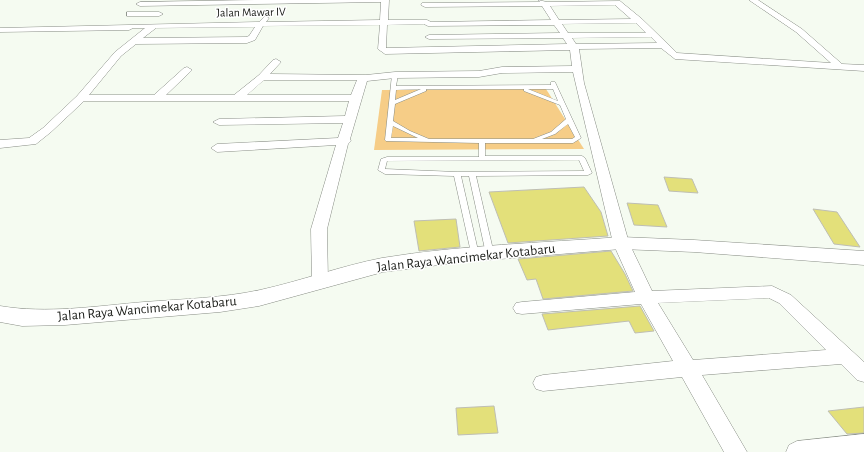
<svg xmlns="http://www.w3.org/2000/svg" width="864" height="452" font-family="'Alegreya Sans',sans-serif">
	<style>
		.green { fill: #f6cd87 }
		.building { fill: #e3e07a; stroke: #bebeb4 }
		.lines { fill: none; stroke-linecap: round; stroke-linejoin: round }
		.service-casing { stroke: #878c84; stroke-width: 1 }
		.minor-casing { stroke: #878c84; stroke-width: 1 }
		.tertiary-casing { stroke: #878c84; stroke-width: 1 }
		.service { fill: #fff; fill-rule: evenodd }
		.minor { fill: #fff; fill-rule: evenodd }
		.tertiary { fill: #fff; fill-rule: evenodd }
		.labels { text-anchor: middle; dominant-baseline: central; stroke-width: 3; stroke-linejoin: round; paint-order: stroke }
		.far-street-label { font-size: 12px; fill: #1a1c18; stroke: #fff }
		.street-label { font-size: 14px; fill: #1a1c18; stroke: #fff }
	</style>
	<rect width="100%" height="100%" fill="#f5fbf1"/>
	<path class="green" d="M546,89l38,60 -210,1 8,-60z"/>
	<path class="building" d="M664,177l28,2 6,14 -29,-2z
		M584,187l17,25 7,24 -100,7 -19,-51z
		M627,203l31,2 9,22 -33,-2z
		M813,209l24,3 23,35 -26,-3z
		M456,219l4,28 -41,4 -5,-30z
		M611,251l14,23 8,17 -90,8 -7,-20 -9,1 -9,-21z
		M640,306l14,25 -19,2 -6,-12 -81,9 -6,-16z
		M494,406l4,27 -40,2 -2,-27z
		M864,407v26l-17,1 -19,-23z"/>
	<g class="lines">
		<g class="service-casing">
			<path id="service" d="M395,73l3,2 -2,11 155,-1v-3h4l26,56 -8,5h-88v13h97l3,2 7,15 -4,2 -112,1 18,78 -4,3 -4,-3 -17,-78h-8l18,79 -4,3 -3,-1 -18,-81 -69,-2 -7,-4 3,-11 6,-2h92v-14l-93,-2 -1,-1 7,-65zM421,89l-26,11 1,-10zM426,89h98v2l36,14 6,14 -15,13 -18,7h-104l-19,-8 -17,-10 2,-17 31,-13zM528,89h25l5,12zM568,124l7,13 -3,2h-30l13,-5zM393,126l25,12h-27zM579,160l5,11 -127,1 -72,-3 2,-8z"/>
		</g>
		<g class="minor-casing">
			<path id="minor" d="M255,0h134l-1,20h39l4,2 120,-2 -9,-14 -117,1 -4,-2 1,-2 118,-1 -2,-2 9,2 73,-1 22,18 35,34 154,10 -35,-31 -47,-32h9l44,29 40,35 22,1v6l-189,-12 -14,-11 -82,1 5,34 45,160 23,48 120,-5 19,9 73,67v20l-7,-2 -16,-16 -139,11 45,77h-23l-42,-75 -139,14 -7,-2 -3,-6 3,-6 7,-2 130,-14 -32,-57 -119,10 -6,-1 -3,-5 3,-5 6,-1 113,-10 -22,-49 -40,-171 -71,1 -23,4 -84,1 -28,3 -17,58 1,2 -3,3 -21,85 1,53 -2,4 -6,2 -6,-2 -2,-4 -1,-53 25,-84 -119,7 -6,-4 6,-4 121,-6 5,-15 -124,2 -6,-3 6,-3 126,-3 4,-15h-265l-33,31 -15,12 -36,4v-8l29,-2 14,-10 34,-32 38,-44 30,-24h-12l-4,2 -129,2v-4l259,-6 6,-6 4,2 -3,4 114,-2 1,-18 -241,4 -4,-2 4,-2zM615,5l16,14 -72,1 -9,-14zM636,23l10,10h-78l-6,-9zM424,24l4,2 126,-1 6,8 -131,2 -4,2 4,2 134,-1 4,6 -181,4 1,-23zM380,25l-2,24 7,5 185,-4 2,16 -70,1 -23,4 -84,1 -29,3 -96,-1 11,-12 -5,-3 -3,1 -14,15 -25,20h-68l24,-23 2,-2 -5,-3 -3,1 -30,27h-65l32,-39 15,-12 111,-1 8,-3 8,-14zM255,27l-6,9 -3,1 -103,1 13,-10zM651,37l6,6 -81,1 -4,-6zM264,80h93l-6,15h-104zM769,298l10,5 47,47 -133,10 -35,-57z
				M127,12h32l4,2 -4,2h-32z
				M864,434v18h-78l3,-7 8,-4z"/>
		</g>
		<g class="tertiary-casing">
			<path id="tertiary" d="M621,237l73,3 170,11v14l-170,-13 -73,-3 -158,13 -80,10 -124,34 -39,6 -155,13 -43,1 -22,-4v-16c47,8 97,0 144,-4 39,-3 79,-4 116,-12 41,-9 81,-24 122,-32 79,-13 160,-15 239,-21z"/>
		</g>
		<use href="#service" class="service"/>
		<use href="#minor" class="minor"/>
		<use href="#tertiary" class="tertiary"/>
	</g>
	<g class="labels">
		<g class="far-street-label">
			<text transform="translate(251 12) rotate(-1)">Jalan Mawar IV</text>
		</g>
		<g class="street-label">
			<text transform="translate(466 258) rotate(-6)">Jalan Raya Wancimekar Kotabaru</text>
			<text transform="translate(147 309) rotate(-5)">Jalan Raya Wancimekar Kotabaru</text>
		</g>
	</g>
</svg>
